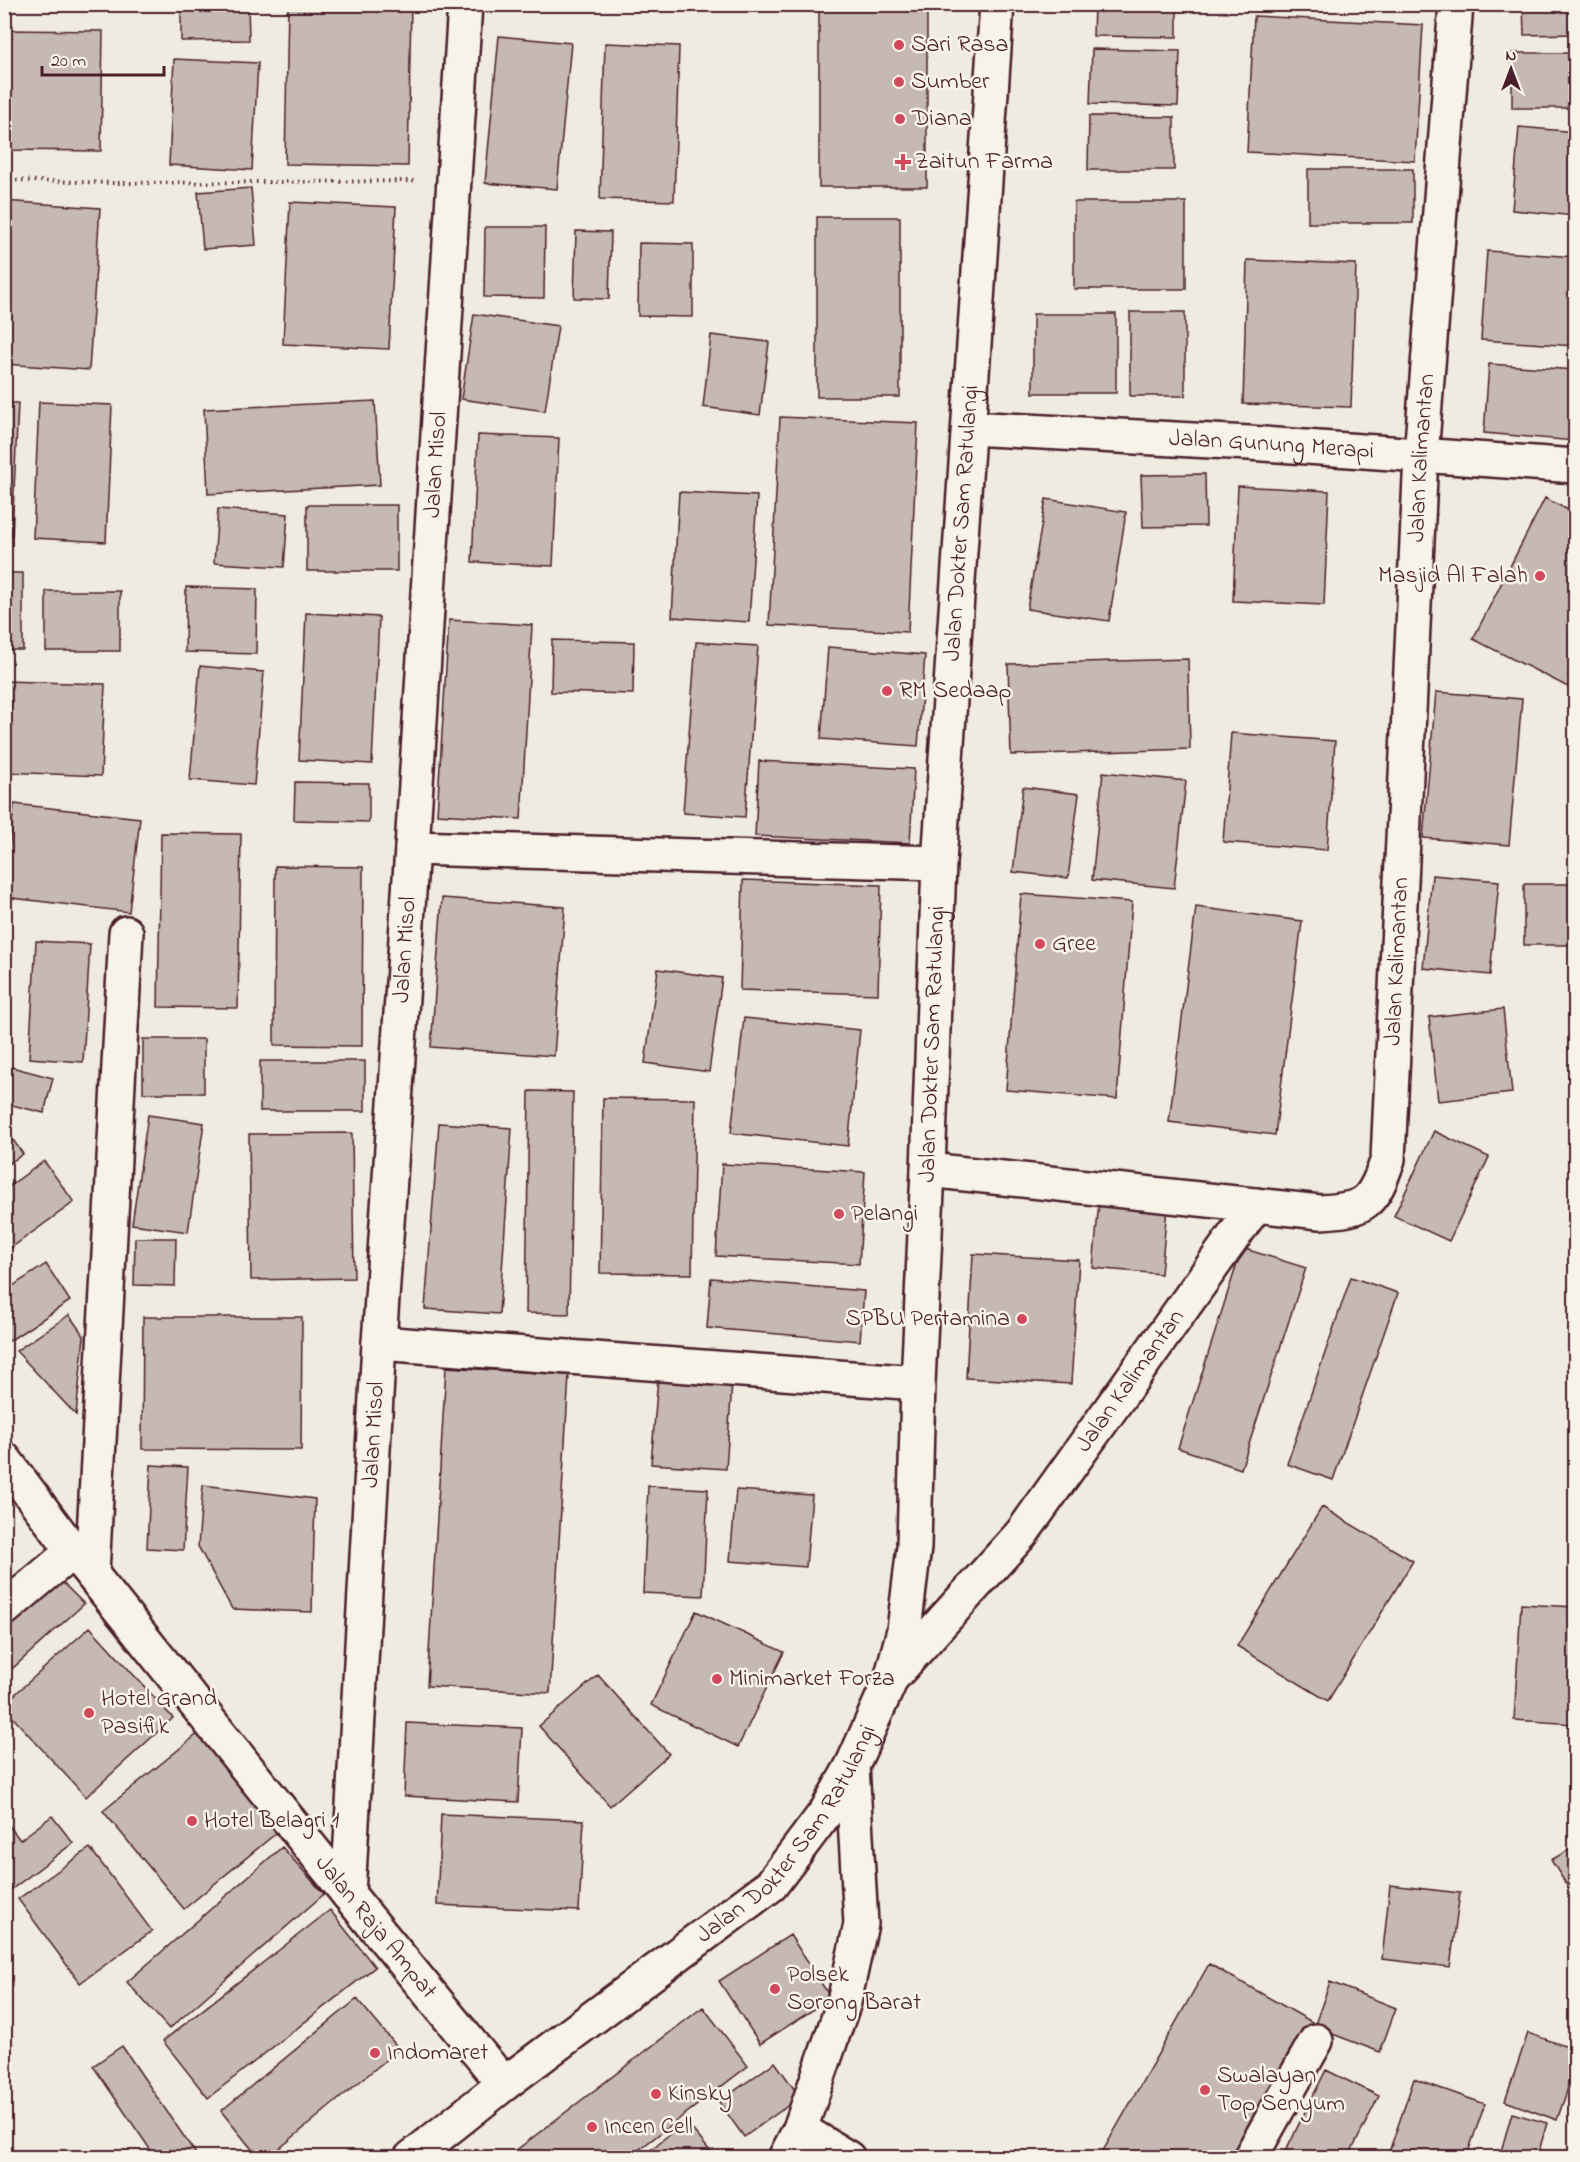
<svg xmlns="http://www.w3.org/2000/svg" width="1580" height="2162" font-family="'Indie Flower',sans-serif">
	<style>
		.building { fill: #c6b8b3; stroke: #4a1f2b; stroke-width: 1.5 }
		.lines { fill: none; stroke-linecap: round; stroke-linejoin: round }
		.minor-casing { stroke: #4a1f2b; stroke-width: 38 }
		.path { stroke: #4a1f2b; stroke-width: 4; stroke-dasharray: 1.5 4.5; stroke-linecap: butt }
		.minor { stroke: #f7f3e8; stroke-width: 33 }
		.poi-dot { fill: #d1495b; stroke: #f7f3e8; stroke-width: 2 }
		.labels { text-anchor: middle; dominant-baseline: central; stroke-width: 5; stroke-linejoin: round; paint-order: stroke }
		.poi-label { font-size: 24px; fill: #4a1f2b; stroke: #f7f3e8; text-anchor: start }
		.street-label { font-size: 24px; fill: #4a1f2b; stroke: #f7f3e8 }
	</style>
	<rect width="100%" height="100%" fill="#f0ebe0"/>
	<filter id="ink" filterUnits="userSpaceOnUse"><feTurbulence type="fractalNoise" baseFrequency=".0167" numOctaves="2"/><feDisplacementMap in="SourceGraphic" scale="12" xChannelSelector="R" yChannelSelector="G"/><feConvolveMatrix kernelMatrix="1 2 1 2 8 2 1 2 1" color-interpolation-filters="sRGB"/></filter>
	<g filter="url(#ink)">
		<path class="building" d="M181,4h67l1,36 -68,1z
			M288,4h123l-3,162 -123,-2z
			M819,4h108v183h-108z
			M1094,4h83v33l-84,-1z
			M1221,4h160v3z
			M1523,4h53v30l-52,1z
			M1254,16l169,9 -8,136 -168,-9z
			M4,30l99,1 -2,120 -97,-1z
			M499,36l72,7 -14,146 -72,-6z
			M605,43l74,3 -5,155 -74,-2z
			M1092,49l88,2 -2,55 -88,-2z
			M1512,53h64v55h-64z
			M174,59l84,4 -6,107 -83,-5z
			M1089,116l85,1v53h-86z
			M1519,127l57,5v84l-64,-6z
			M1308,169h105v54h-105z
			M251,188l5,57 -53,4 -5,-57z
			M4,201l96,7 -11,162 -85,-6z
			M290,202l106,5 -7,142 -106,-5z
			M1074,202h112v87h-112z
			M817,217h83v180h-83z
			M485,227h60l-1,71 -60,-1z
			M576,231l35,1 -2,67 -35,-1z
			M639,243l54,1v73l-55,-1z
			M1487,251l89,6v89l-95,-6z
			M1247,260l109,4 -5,143 -108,-3z
			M1130,312h55v84h-55z
			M474,314l84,12 -13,85 -84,-12z
			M1033,314h83v79h-83z
			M711,335l58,7 -9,73 -57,-8z
			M1489,364l87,6 -1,71 -91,-8z
			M375,401l5,84 -172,9 -4,-85z
			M39,402l73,3 -6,137 -73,-4z
			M4,403h14l-6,132h-8z
			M780,417l138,6 -10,209 -139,-7z
			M478,435l81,3 -6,128 -81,-4z
			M1205,474l1,52 -63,1 -2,-52z
			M1238,486l91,5 -5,114 -91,-4z
			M679,492l78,4 -8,126 -77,-5z
			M1545,498l31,16v177l-103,-52z
			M1046,499l80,13 -17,109 -82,-12z
			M307,505h90v66h-90z
			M218,509l70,5 -4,53 -70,-4z
			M4,573h19v77h-19z
			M186,587l71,2 -1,65 -71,-2z
			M46,591h74v60h-74z
			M306,613l73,4 -7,147 -73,-4z
			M449,620l83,5 -11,194 -84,-5z
			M552,640l82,2 -1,52 -82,-2z
			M696,642l62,4 -13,171 -62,-4z
			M828,647l97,8 -7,91 -97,-7z
			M1188,659l2,90 -179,6 -3,-91z
			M200,666l64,6 -10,113 -64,-5z
			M4,681l101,3 -4,92 -97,-4z
			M1436,692l86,7 -13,146 -86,-7z
			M1231,733l104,8 -8,109 -104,-8z
			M759,761l155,8 -4,74 -155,-7z
			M1103,772l83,9 -12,107 -82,-8z
			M295,782l74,1v39l-75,-2z
			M1023,787l56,7 -11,84 -55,-6z
			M14,804l126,14 -11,94 -125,-15z
			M161,833l80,1 -3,174 -80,-1z
			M275,866l88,1 -1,179 -88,-1z
			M1432,875l67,6 -9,94 -67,-7z
			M743,880l138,5 -3,109 -138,-4z
			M1524,884h52v61h-52z
			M1021,894l111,8 -15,197 -111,-9z
			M442,898l123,9 -11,149 -123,-9z
			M1196,907l106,14 -27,214 -106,-13z
			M36,941l54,3 -7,118 -54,-4z
			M658,969l64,9 -13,94 -64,-9z
			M1503,1009l9,84 -74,8 -9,-84z
			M744,1018l116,12 -12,116 -117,-13z
			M143,1039h61v54h-61z
			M260,1061h105v50h-105z
			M4,1065l49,13 -9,35 -40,-10z
			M529,1091l44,1 -4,222 -43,-1z
			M603,1098l92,1 -3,175 -92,-1z
			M148,1115l56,8 -16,109 -56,-8z
			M439,1123l73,5 -13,186 -74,-5z
			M4,1127l19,27 -19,13z
			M1434,1131l55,26 -40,84 -55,-25z
			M352,1133l2,145 -103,2 -2,-146z
			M44,1161l30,41 -70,51v-63z
			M722,1164l143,8 -6,92 -143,-8z
			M1100,1190l68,7 -7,77 -68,-6z
			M135,1238h41l-1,48 -41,-1z
			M1242,1248l64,20 -65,201 -63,-21z
			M973,1254l106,6 -8,124 -105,-6z
			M46,1264l24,37 -64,42 -2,-2v-49z
			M1351,1277l47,16 -65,187 -46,-16z
			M711,1278l153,13 -4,50 -153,-13z
			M69,1315l15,21 -8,79 -60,-64z
			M143,1317h159l-1,133 -159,-1z
			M446,1367l123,8 -19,318 -123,-7z
			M658,1378l74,5 -6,86 -75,-5z
			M151,1465l37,2 -5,83 -36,-2z
			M203,1485l112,14 -3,113 -80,-3 -34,-63z
			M648,1486l60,3 -5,107 -60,-3z
			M736,1490l76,5 -6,72 -76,-6z
			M1322,1507l91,54 -85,140 -91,-55z
			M60,1580l24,24 -80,72v-46z
			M1521,1604l55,3v117l-62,-4z
			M696,1611l88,41 -46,95 -87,-42z
			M90,1627l83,91 -87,79 -82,-89v-4z
			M598,1675l71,79 -59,52 -71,-80z
			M407,1723l115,5 -4,74 -114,-6z
			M200,1732l80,98 -96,79 -81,-98z
			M441,1814l143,6 -5,91 -142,-6z
			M52,1816l21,27 -69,52v-76l16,21z
			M1576,1846v54l-25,-40z
			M282,1847l42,47 -155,135 -42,-47z
			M90,1848l62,83 -72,52 -62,-84z
			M1390,1885l70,8 -10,74 -68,-8z
			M330,1910l45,57 -167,131 -45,-57z
			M790,1935l41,63 -71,46 -41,-63z
			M4,1964h6v42h-6z
			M1209,1964l103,58 -77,136h-136z
			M1330,1982l66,26 -16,44 -66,-25z
			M357,1999l42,50 -131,109h-9l-38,-47z
			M703,2007l45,59 -120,92h-122z
			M1528,2033l48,17v15l-19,55 -52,-19z
			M122,2046l76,111v1h-42l-63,-92z
			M775,2062l25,35 -56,40 -25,-35z
			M1326,2070l53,26 -31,62h-56l-8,-4z
			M1414,2079l71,25 -19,54h-79z
			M1512,2113l35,10 -10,35h-38z
			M685,2121l31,37h-75z"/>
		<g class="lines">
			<g class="minor-casing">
				<g id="minor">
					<path id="s1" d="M969,428l280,15 327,23"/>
					<path d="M412,848l527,15"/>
					<path id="s2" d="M928,1170l392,42c46,-2 53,-9 68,-53l33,-703 35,-452"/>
					<path d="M379,1343l539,40"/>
					<path id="s3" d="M4,1459l69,92 275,343 156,190"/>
					<path d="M92,1573l34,-640"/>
					<path d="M4,1609l69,-58"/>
					<path id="s4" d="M896,1673l126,-140 234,-328"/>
					<path id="s5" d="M348,1894l31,-551 33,-495 53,-844"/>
					<path d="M800,2129l48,29"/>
					<path id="s6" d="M411,2158l93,-74 267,-199 55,-73 26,-46 39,-87 13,-49 10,-83 4,-164 10,-213 11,-307 58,-859"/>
					<path d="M785,2158l15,-29 44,-127 17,-78 -9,-158"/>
					<path d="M1250,2158l66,-117"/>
				</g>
			</g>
			<path class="path" d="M4,180l111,3 303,-2"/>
			<use href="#minor" class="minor"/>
		</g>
	</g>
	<g class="poi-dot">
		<circle cx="899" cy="45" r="6"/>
		<circle cx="899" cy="82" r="6"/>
		<circle cx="900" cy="119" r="6"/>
		<path d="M900 153h6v6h6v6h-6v6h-6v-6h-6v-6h6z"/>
		<circle cx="1540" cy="576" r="6"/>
		<circle cx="887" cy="691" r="6"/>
		<circle cx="1040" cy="944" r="6"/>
		<circle cx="839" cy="1214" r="6"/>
		<circle cx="1022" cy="1319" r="6"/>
		<circle cx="717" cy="1679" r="6"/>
		<circle cx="89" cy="1713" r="6"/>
		<circle cx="192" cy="1821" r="6"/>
		<circle cx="775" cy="1989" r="6"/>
		<circle cx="375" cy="2053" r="6"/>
		<circle cx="1205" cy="2090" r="6"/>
		<circle cx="656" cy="2094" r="6"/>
		<circle cx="592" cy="2127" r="6"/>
	</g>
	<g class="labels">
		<g class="poi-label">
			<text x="911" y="45">Sari Rasa</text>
			<text x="911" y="82">Sumber</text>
			<text x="912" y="119">Diana</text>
			<text x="915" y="162">Zaitun Farma</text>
			<text x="1528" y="576" text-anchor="end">Masjid Al Falah</text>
			<text x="899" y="691">RM Sedaap</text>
			<text x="1052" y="944">Gree</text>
			<text x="851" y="1214">Pelangi</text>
			<text x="1010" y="1319" text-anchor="end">SPBU Pertamina</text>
			<text x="729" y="1679">Minimarket Forza</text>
			<text x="101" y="1699">Hotel Grand<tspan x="101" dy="28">Pasifik</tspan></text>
			<text x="204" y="1821">Hotel Belagri 1</text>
			<text x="787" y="1975">Polsek<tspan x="787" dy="28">Sorong Barat</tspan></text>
			<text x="387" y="2053">Indomaret</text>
			<text x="1217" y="2076">Swalayan<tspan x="1217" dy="28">Top Senyum</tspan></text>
			<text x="668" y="2094">Kinsky</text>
			<text x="604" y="2127">Incen Cell</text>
		</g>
		<g class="street-label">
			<text stroke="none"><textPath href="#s1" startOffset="303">Jalan Gunung Merapi</textPath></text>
			<text stroke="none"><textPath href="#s2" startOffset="1192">Jalan Kalimantan</textPath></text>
			<text stroke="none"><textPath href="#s5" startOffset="1432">Jalan Misol</textPath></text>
			<text stroke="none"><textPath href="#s6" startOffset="1851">Jalan Dokter Sam Ratulangi</textPath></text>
			<text stroke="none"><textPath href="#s5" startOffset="946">Jalan Misol</textPath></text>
			<text stroke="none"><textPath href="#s2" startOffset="688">Jalan Kalimantan</textPath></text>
			<text stroke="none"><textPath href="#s6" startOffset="1329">Jalan Dokter Sam Ratulangi</textPath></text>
			<text stroke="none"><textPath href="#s4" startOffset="375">Jalan Kalimantan</textPath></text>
			<text stroke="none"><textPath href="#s5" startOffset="460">Jalan Misol</textPath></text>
			<text stroke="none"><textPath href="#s6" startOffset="501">Jalan Dokter Sam Ratulangi</textPath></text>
			<text stroke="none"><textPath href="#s3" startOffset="598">Jalan Raja Ampat</textPath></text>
		</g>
	</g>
	<rect width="1580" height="2162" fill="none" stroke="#f7f3e8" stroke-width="24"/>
	<rect x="12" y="12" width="1556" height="2138" fill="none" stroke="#4a1f2b" stroke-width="2" filter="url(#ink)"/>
	<g transform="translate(1511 69)" stroke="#f7f3e8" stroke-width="4.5" paint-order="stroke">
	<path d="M0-4.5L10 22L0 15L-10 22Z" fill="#4a1f2b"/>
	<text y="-9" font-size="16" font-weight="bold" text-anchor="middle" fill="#4a1f2b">N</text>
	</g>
	<path d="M42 66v9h122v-9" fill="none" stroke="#4a1f2b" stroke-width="3"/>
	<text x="51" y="66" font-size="18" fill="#4a1f2b" stroke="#f7f3e8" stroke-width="4.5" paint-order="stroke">20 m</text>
</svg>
